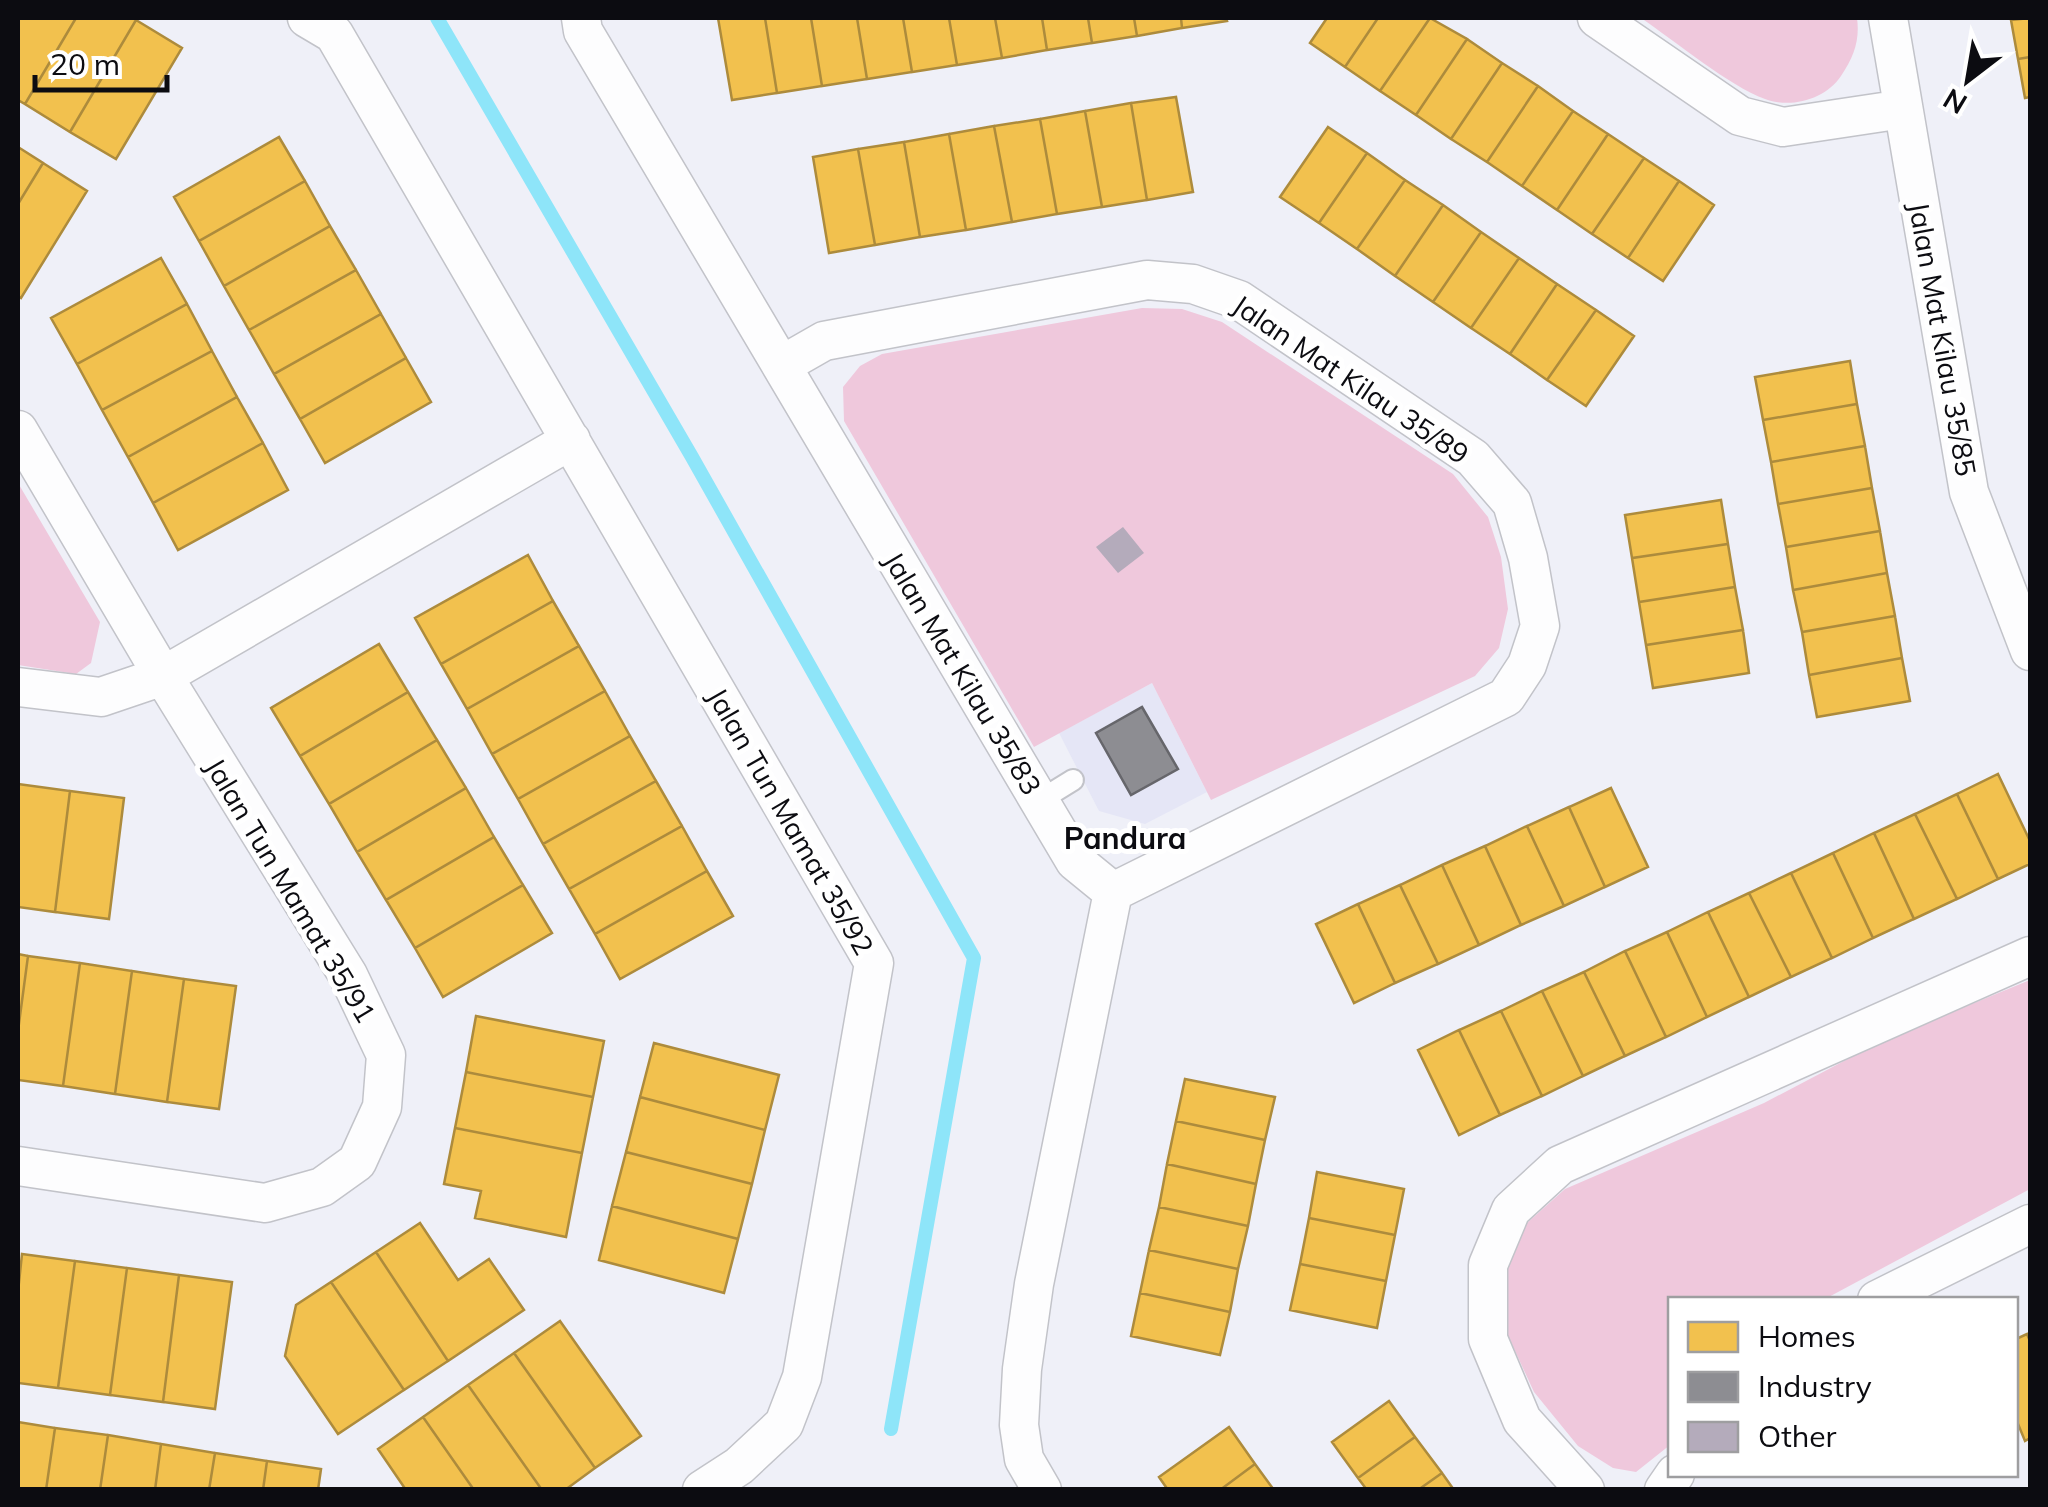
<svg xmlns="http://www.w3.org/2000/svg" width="2048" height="1507" font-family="Mulish,sans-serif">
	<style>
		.built { fill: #e5e6f6 }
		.green { fill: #efc8dc }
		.homes { fill: #f2c14e; stroke: #ad8b3c; stroke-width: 2.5 }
		.industry { fill: #8d8d92; stroke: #66666b; stroke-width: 2.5 }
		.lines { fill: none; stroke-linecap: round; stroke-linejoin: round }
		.stream { stroke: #8ee5f9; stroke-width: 14 }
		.building { fill: #b4abbb }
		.lane-casing { stroke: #c2c3c9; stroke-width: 24 }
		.street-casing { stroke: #c2c3c9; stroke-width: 41 }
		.lane { stroke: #fdfdfe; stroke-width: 20 }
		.street { stroke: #fdfdfe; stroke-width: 38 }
		.labels { text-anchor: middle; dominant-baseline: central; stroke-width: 10; stroke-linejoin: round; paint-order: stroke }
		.street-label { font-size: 28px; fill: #0c0c11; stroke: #fff }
		.neighbourhood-label { font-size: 30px; font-weight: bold; fill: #0c0c11; stroke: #fff }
	</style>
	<rect width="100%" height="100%" fill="#eff0f8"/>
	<path class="built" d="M1152,683l55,109 -62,32 -46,-13 -40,-78z"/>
	<path class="green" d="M1641,18h216c3,22 -3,39 -16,58 -15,23 -50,33 -76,23 -36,-13 -90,-58 -124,-81z
		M1142,308l40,1 40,13 231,152 35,43 13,40 7,52 -9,39 -24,28 -264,124 -59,-117 -118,64 -190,-326 -1,-34 17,-21 22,-12z
		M18,483l82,139 -9,41 -15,11 -58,-9z
		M2030,980v209l-205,110 -155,1v145l-34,27 -23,-4 -35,-22 -44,-54 -30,-65 3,-56 20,-48 38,-34 199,-86 118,-62z"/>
	<path class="homes" d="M18,18h58l-51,86 -7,-4z
		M76,18h56l4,2 -66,112 -45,-28z
		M718,18h47l12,75 -45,7z
		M765,18h46l11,68 -45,7z
		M811,18h46l10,61 -45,7z
		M857,18h46l9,54 -45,7z
		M903,18h46l8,47 -45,7z
		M949,18h46l7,40 -45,7z
		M995,18h47l5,32 -45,8z
		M1042,18h46l4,25 -45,7z
		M1088,18h46l3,18 -45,7z
		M1134,18h47l1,10 -45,8z
		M1181,18h45l1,3 -45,7z
		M1327,18h51l-33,49 -35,-24z
		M1378,18h52l-50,73 -35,-24z
		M1430,18l37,21 -51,76 -36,-24z
		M2030,18v39l-12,2 -7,-39z
		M136,20l46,28 -66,111 -46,-27z
		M1467,39l35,24 -51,76 -35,-24z
		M2030,57v40l-5,1 -7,-39z
		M1502,63l36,23 -51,76 -36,-23z
		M1538,86l35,25 -51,75 -35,-24z
		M1176,97l17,95 -46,8 -16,-97z
		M1131,103l16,97 -45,7 -17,-96z
		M1085,111l17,96 -45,7 -17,-95z
		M1573,111l35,23 -51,76 -35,-24z
		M1040,119l17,95 -45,8 -18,-96z
		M994,126l18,96 -46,8 -17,-96z
		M1328,127l39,26 -48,70 -39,-26z
		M949,134l17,96 -46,7 -16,-95z
		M1608,134l36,24 -52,76 -35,-24z
		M279,137l26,44 -106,60 -25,-44z
		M904,142l16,95 -45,8 -17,-96z
		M18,147l25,16 -25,41z
		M858,149l17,96 -46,8 -16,-96z
		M1367,153l38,27 -48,69 -38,-26z
		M1644,158l35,23 -51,77 -36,-24z
		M43,163l44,28 -66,107 -3,-2v-92z
		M1405,180l38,25 -48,71 -38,-27z
		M305,181l25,45 -106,60 -25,-45z
		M1679,181l35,24 -51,76 -35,-23z
		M1443,205l38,27 -48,70 -38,-26z
		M330,226l26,44 -107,60 -25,-44z
		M1481,232l38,26 -48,70 -38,-26z
		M161,258l26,46 -110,60 -26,-46z
		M1519,258l38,26 -47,70 -39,-26z
		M356,270l25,44 -107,60 -25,-44z
		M1557,284l39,26 -49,70 -37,-26z
		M187,304l25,47 -110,59 -25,-46z
		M1596,310l38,26 -48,70 -39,-26z
		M381,314l25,44 -106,61 -26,-45z
		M212,351l25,46 -109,60 -26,-47z
		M406,358l25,44 -106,61 -25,-44z
		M1850,361l7,43 -94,16 -8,-43z
		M237,397l26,46 -110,60 -25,-46z
		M1857,404l8,42 -94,16 -8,-42z
		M263,443l25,47 -110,60 -25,-47z
		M1865,446l7,42 -94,16 -7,-42z
		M1872,488l8,43 -94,16 -8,-43z
		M1721,500l7,44 -96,14 -7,-43z
		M1880,531l7,42 -94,17 -7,-43z
		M1728,544l7,43 -96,15 -7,-44z
		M528,555l25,46 -112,63 -26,-46z
		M1887,573l8,43 -93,16 -9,-42z
		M1735,587l8,43 -97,15 -7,-43z
		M553,601l26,45 -112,63 -26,-45z
		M1895,616l7,42 -93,17 -7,-43z
		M1743,630l6,43 -96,15 -7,-43z
		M379,644l29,48 -108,64 -29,-48z
		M579,646l26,45 -113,63 -25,-45z
		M1902,658l8,43 -93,16 -8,-42z
		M605,691l25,45 -112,63 -26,-45z
		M408,692l29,48 -108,64 -29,-48z
		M630,736l26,45 -113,63 -25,-45z
		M437,740l29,48 -109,64 -28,-48z
		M1998,774l32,67v23l-32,15 -41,-85z
		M656,781l26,45 -113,63 -26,-45z
		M18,784l52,7 -15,121 -37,-5z
		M466,788l28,49 -108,63 -29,-48z
		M1611,788l37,79 -43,20 -36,-80z
		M70,791l54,7 -15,121 -54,-7z
		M1957,794l41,85 -41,20 -42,-85z
		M1569,807l36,80 -41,19 -37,-80z
		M1915,814l42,85 -43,20 -40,-86z
		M682,826l25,45 -112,63 -26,-45z
		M1527,826l37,80 -43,19 -36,-79z
		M1874,833l40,86 -41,19 -40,-85z
		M494,837l29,48 -108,63 -29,-48z
		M1485,846l36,79 -42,20 -37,-80z
		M1833,853l40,85 -41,20 -41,-85z
		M1442,865l37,80 -41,19 -38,-79z
		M707,871l26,45 -113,63 -25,-45z
		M1791,873l41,85 -41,19 -42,-84z
		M523,885l29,48 -109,64 -28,-49z
		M1400,885l38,79 -43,19 -37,-79z
		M1749,893l42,84 -42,20 -41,-85z
		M1358,904l37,79 -41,20 -38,-79z
		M1708,912l41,85 -42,20 -40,-85z
		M1667,932l40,85 -41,20 -41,-86z
		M1625,951l41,86 -41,19 -41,-84z
		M18,954l10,2 -10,75z
		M28,956l52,7 -17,123 -45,-6v-49z
		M80,963l52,8 -17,123 -52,-8z
		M132,971l52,8 -17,123 -52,-8z
		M1584,972l41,84 -42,20 -41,-85z
		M184,979l52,7 -17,123 -52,-7z
		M1542,991l41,85 -41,20 -41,-85z
		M1501,1011l41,85 -42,19 -41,-85z
		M476,1016l128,25 -11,56 -127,-25z
		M1459,1030l41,85 -41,20 -41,-85z
		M654,1043l125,32 -14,55 -125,-33z
		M466,1072l127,25 -11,56 -127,-25z
		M1185,1079l90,18 -10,43 -89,-19z
		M640,1097l125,33 -13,54 -126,-32z
		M1176,1121l89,19 -9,44 -89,-20z
		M455,1128l127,25 -16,84 -91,-19 6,-27 -37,-7z
		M626,1152l126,32 -14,55 -126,-33z
		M1167,1164l89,20 -8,42 -89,-19z
		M1317,1172l87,17 -9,46 -86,-17z
		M612,1206l126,33 -14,54 -125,-33z
		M1159,1207l89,19 -10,43 -89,-19z
		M1309,1218l86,17 -9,46 -86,-17z
		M420,1223l38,57 31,-21 35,51 -76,51 -72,-109z
		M1149,1250l89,19 -8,43 -90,-19z
		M376,1252l72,109 -44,29 -73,-108z
		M22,1254l53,7 -17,127 -40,-5v-91z
		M75,1261l52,7 -17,127 -52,-7z
		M1300,1264l86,17 -9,47 -87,-18z
		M127,1268l52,7 -16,127 -53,-7z
		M179,1275l53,7 -17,127 -52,-7z
		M331,1282l73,108 -66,44 -53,-78 11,-51z
		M1140,1293l90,19 -10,43 -89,-19z
		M560,1321l81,115 -46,32 -81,-115z
		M2027,1334l3,7v97l-5,3 -9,-22v-80z
		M514,1353l81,115 -30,22h-23l-74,-105z
		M468,1385l74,105h-68l-51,-73z
		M1389,1401l26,36 -57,41 -26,-36z
		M423,1417l51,73h-68l-28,-41z
		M18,1422l37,6 -9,62h-28z
		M1229,1427l26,37 -35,26h-52l-9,-13z
		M55,1428l53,7 -8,55h-54z
		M108,1435l53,9 -6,46h-55z
		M1415,1437l27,36 -24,17h-51l-9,-12z
		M161,1444l54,9 -6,37h-54z
		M215,1453l52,8 -4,29h-54z
		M267,1461l54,8 -3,21h-55z
		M1255,1464l19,26h-54z
		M1442,1473l12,17h-36z"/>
	<path class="industry" d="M1142,707l36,62 -47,26 -35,-62z"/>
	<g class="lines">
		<path class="stream" d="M437,18l255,439 282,501 -83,471"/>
	</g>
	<path class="building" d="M1123,527l21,26 -26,20 -22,-26z"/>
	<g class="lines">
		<g class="lane-casing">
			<path id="lane" d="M1039,801l34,-21"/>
		</g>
		<g class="street-casing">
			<path id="street" d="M307,18l27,16 540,929 -72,414 -18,47 -45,42 -37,24
				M581,18l2,13 492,830 38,31 -79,392 -12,85 -3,56 5,34 18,31
				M1597,18l143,98 43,11 120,-18
				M1888,18l81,474 61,159
				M782,365l42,-24 323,-61 46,4 46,16 234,158 39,45 16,55 12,68 -13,39 -21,32 -393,195
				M18,430l145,246 185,299 38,80 -4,52 -25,55 -35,25 -57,16 -247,-37
				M18,687l83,10 62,-21 408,-236
				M1877,1300l153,-76
				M1585,1490l-63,-70 -34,-81v-74l23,-55 49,-45 470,-209
				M1664,1490l11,-16"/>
		</g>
		<use href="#lane" class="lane"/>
		<use href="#street" class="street"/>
	</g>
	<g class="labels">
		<g class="street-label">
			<text transform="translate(1943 339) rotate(80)">Jalan Mat Kilau 35/85</text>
			<text transform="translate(1351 379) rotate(34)">Jalan Mat Kilau 35/89</text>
			<text transform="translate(963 673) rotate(59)">Jalan Mat Kilau 35/83</text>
			<text transform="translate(791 821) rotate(60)">Jalan Tun Mamat 35/92</text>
			<text transform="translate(291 890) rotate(59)">Jalan Tun Mamat 35/91</text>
		</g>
		<g class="neighbourhood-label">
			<text x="1125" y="838">Pandura</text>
		</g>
	</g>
	<rect width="2048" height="1507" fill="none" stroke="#0c0c11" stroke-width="40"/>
	<rect x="1668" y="1297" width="350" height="180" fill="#ffffff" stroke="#9e9ea0" stroke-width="2.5"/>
	<rect x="1688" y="1322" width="50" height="30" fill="#f2c14e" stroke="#9e9ea0" stroke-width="2.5"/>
	<text x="1758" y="1347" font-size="30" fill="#0c0c11">Homes</text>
	<rect x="1688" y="1372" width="50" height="30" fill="#8d8d92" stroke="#9e9ea0" stroke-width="2.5"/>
	<text x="1758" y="1397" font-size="30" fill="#0c0c11">Industry</text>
	<rect x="1688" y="1422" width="50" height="30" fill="#b4abbb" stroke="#9e9ea0" stroke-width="2.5"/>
	<text x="1758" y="1447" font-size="30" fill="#0c0c11">Other</text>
	<g transform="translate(1968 80) rotate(211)" stroke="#ffffff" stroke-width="8" paint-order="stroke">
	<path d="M0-8L18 38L0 25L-18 38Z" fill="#0c0c11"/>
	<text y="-15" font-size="28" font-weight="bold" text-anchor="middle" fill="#0c0c11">N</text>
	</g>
	<path d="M35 75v15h132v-15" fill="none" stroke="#0c0c11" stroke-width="5"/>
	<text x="50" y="75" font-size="30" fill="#0c0c11" stroke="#ffffff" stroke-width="8" paint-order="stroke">20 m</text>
</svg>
